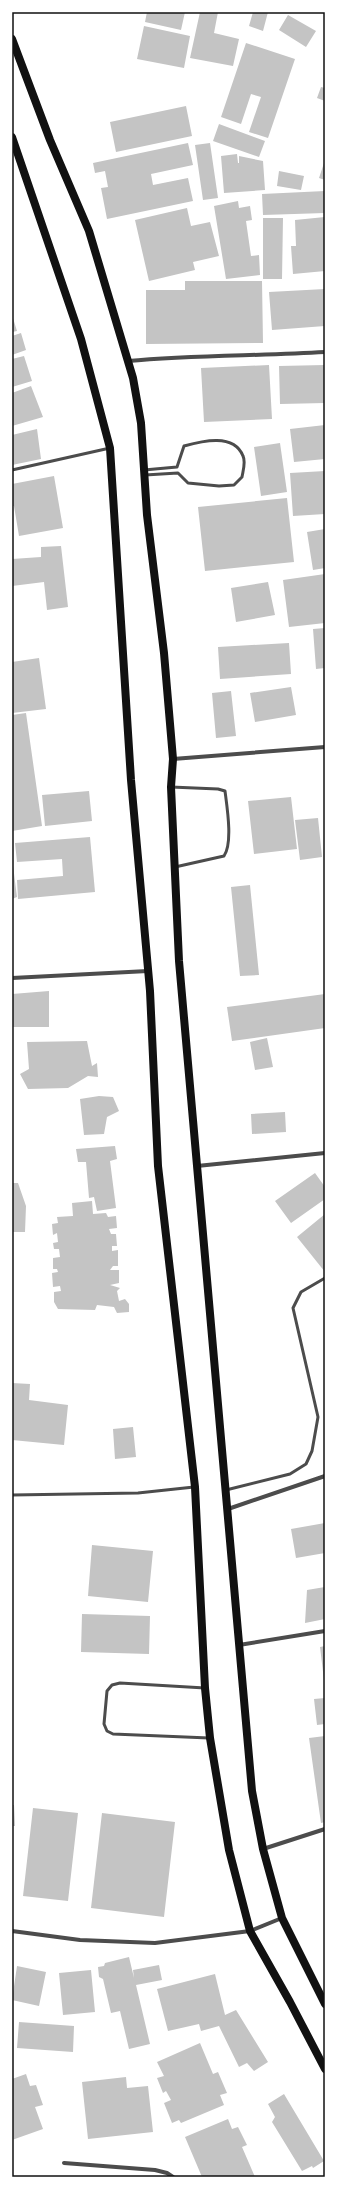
<svg xmlns="http://www.w3.org/2000/svg" width="337" height="2189" font-family="'Noto Sans',sans-serif">
	<style>
		.building { fill: #c4c4c4 }
		.lines { fill: none; stroke-linecap: round; stroke-linejoin: round }
		.service { stroke: #4c4c4c; stroke-width: 3 }
		.minor { stroke: #4c4c4c; stroke-width: 4 }
		.secondary { stroke: #111; stroke-width: 8 }
		.neatline { fill: none; stroke: #111; stroke-width: 1.5 }
	</style>
	<rect width="100%" height="100%" fill="#fff"/>
	<path class="building" d="M147,12h38l-4,18 -36,-8z
		M200,12h18l-4,21 25,6 -6,27 -43,-8z
		M253,12h15l-5,19 -14,-5z
		M288,15l28,16 -10,16 -27,-17z
		M144,26l46,10 -6,32 -47,-9z
		M246,43l49,16 -27,79 -19,-6 12,-35 -10,-3 -10,30 -20,-7z
		M321,87l4,1v13l-8,-3z
		M186,106l6,30 -76,16 -6,-30z
		M219,124l46,17 -6,16 -46,-16z
		M188,143l5,22 -42,9 2,11 35,-7 5,23 -86,18 -6,-31 7,-1 -3,-16 -10,2 -2,-10z
		M210,143l8,55 -15,2 -8,-55z
		M237,154l1,9h1v-7l24,5 2,29 -41,3 -3,-37z
		M325,160v20l-6,-2z
		M279,171l25,5 -3,14 -24,-4z
		M325,191v22l-62,2 -1,-21z
		M238,201l1,7 11,-2 2,14 -6,1 5,35 8,-1 1,20 -34,4 -12,-73z
		M187,208l4,18 19,-4 9,34 -26,6 2,8 -46,11 -14,-61z
		M325,217v54l-32,3 -2,-28h5l-1,-26z
		M263,218h20l-1,61h-19z
		M185,281h77l1,62 -117,1v-54h39z
		M325,289v37l-53,4 -3,-38z
		M12,315l5,16 -5,1z
		M21,333l5,17 -14,5v-19z
		M24,356l8,25 -20,6v-28z
		M269,365l3,54 -68,3 -3,-54z
		M325,365v38l-45,1 -1,-38z
		M31,386l12,31 -31,9v-33z
		M325,425v34l-31,3 -4,-33z
		M37,429l4,30 -29,6v-30z
		M280,443l7,49 -26,4 -7,-49z
		M325,471v43l-32,2 -3,-43z
		M54,476l9,52 -44,8 -5,-30h-2v-22z
		M287,498l7,64 -89,9 -7,-64z
		M325,529v39l-12,2 -6,-38z
		M61,546l7,61 -21,3 -3,-28 -32,4v-27l29,-2v-10z
		M325,574v49l-36,4 -6,-47z
		M268,582l7,33 -39,7 -5,-34z
		M325,628v40l-9,1 -3,-40z
		M289,643l2,31 -71,5 -2,-32z
		M39,658l7,51 -34,4v-51z
		M291,687l5,28 -41,7 -5,-29z
		M231,691l5,45 -20,2 -4,-45z
		M26,713l16,113 -30,5v-116z
		M89,791l3,30 -47,5 -3,-31z
		M291,797l6,52 -43,5 -6,-53z
		M318,818l4,39 -22,3 -5,-40z
		M90,837l5,55 -77,7 -1,-19 46,-4 -1,-17 -45,3 -2,-19z
		M12,858l5,39 -5,2z
		M250,885l9,90 -19,1 -9,-89z
		M49,991v36h-37v-33z
		M325,994v34l-93,13 -5,-34z
		M267,1038l6,29 -18,3 -5,-28z
		M87,1041l5,25 5,-3 1,14 -10,-1 -20,12 -40,1 -8,-15 9,-5 -2,-27z
		M99,1096l14,1 6,14 -12,6 -3,17 -20,1 -4,-36z
		M285,1112l1,20 -34,2 -1,-20z
		M115,1146l2,13 -7,2 6,47 -19,3 -3,-14 -5,1 -3,-36h-8l-2,-13z
		M315,1173l10,14v12l-34,24 -16,-22z
		M12,1183h6l8,23 -1,26h-13z
		M92,1201l1,13 13,-1 2,4 8,-1 1,12 -8,1 2,5h5l1,12h-5v5l6,-1v16h-5l-3,4h9v13l-9,2 10,3 -3,3 2,10 6,-2 4,5v8l-12,1 -3,-6 -17,-2 -2,5 -37,-1 -4,-7v-10l7,-1 -1,-5 -7,1 -1,-14 6,-1 -1,-3h-4v-11l7,-1 -1,-8h-5l-1,-6 5,-1 -1,-9 -4,2 -1,-11 6,-1 -1,-6 16,-1 -1,-13z
		M325,1214v58l-28,-35z
		M12,1383l18,1 -1,16 39,5 -4,40 -52,-5z
		M133,1427l3,30 -21,2 -2,-30z
		M325,1523v30l-29,5 -5,-29z
		M92,1545l61,6 -5,51 -60,-6z
		M325,1587v32l-20,4 2,-33z
		M82,1614l68,2 -1,38 -68,-2z
		M325,1646v34h-1l-4,-33z
		M325,1698v26l-8,1 -3,-26z
		M325,1736v86l-4,1 -12,-85z
		M12,1805h2l1,21h-3z
		M33,1808l45,5 -10,88 -45,-5z
		M102,1813l73,9 -11,95 -73,-9z
		M129,1957l5,21 -1,-8 26,-5 3,15 -26,5 14,59 -21,5 -9,-38 -9,2 -8,-34 -4,-2 -1,-10 6,-1 1,-3z
		M17,1966l29,6 -7,34 -27,-6z
		M91,1970l4,42 -32,3 -4,-42z
		M215,1974l10,41 11,-5 32,52 -14,9 -7,-8 -8,4 -20,-41 -18,5 -2,-7 -31,7 -11,-42z
		M19,2022l55,4 -1,26 -56,-4z
		M200,2043l13,31 5,-2 9,21 -7,2 4,10 -43,18 -2,-3 -7,3 -8,-20 7,-3 -5,-9 -3,2 -6,-15 7,-2 -7,-14z
		M26,2074l4,12 6,-1 7,20 -8,2 8,22 -31,11v-61z
		M126,2077l1,11 21,-2 5,46 -65,7 -6,-57z
		M284,2094l40,67 -11,7 -1,-2 -10,5 -30,-49 3,-5 -7,-13z
		M228,2119l4,10 6,-2 9,18 -5,2 13,30h-53l-17,-40z"/>
	<g class="lines">
		<path class="service" d="M12,470l98,-22
			M144,470l33,-3 7,-21c18,-5 50,-13 59,10 3,6 0,15 -1,21l-8,8 -15,1 -31,-3 -10,-10 -33,2
			M171,787l47,2 7,2c2,16 8,52 -1,65l-49,11
			M226,1490l64,-16 16,-10 6,-13 6,-34 -25,-109 8,-16 24,-14
			M12,1495l126,-2 56,-6
			M205,1688l-85,-5 -8,2 -5,6 -3,33 3,7 6,3 96,4"/>
		<path class="minor" d="M128,361c66,-6 131,-5 197,-9
			M173,759l152,-12
			M12,978l136,-7
			M197,1166l128,-13
			M228,1509l97,-33
			M239,1645l86,-14
			M263,1849l62,-20
			M12,1931l68,9 75,3 95,-12 32,-13
			M64,2163l91,7 12,3 6,4"/>
		<path class="secondary" d="M12,39l38,101 39,91 44,147 8,45 6,92 17,138 9,106 -2,28 8,174 73,830 11,58 19,69 43,86
			M12,137l69,202 29,109 21,332 19,211 8,175 37,321 10,201 5,50 19,112 21,81 40,71 35,67"/>
	</g>
	<rect width="337" height="2189" fill="none" stroke="#ffffff" stroke-width="26"/>
	<rect x="13" y="13" width="311" height="2163" class="neatline"/>
</svg>
